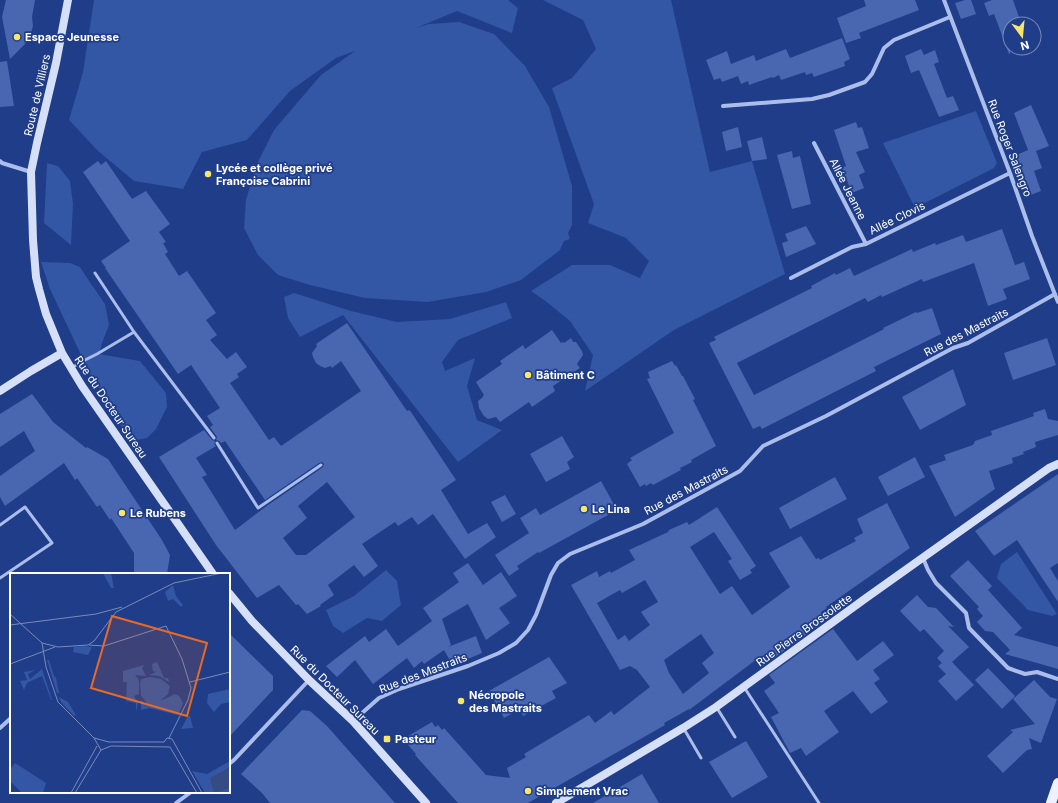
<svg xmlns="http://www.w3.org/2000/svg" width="1058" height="803" font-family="Inter,sans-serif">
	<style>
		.green { fill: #3356a5 }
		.building { fill: #4867b0; fill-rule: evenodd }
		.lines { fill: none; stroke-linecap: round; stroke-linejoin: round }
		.lane { stroke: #aabdeb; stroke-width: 3 }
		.street { stroke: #aabdeb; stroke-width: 4 }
		.secondary { stroke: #d5dff8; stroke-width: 8 }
		.primary { stroke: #eef2fe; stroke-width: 10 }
		.poi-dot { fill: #f8e56a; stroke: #1f3d88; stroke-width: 1.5 }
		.labels { text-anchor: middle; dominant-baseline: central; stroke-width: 3.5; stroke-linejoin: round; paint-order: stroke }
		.poi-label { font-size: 11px; font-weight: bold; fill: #fff; stroke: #1f3d88; text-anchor: start }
		.street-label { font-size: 11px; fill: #fff; stroke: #1f3d88 }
		.inset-road { fill: none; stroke: #798bb8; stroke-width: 1 }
		.view { fill: #ea6a24; fill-opacity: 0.15; stroke: #ea6a24; stroke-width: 2 }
		.inset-edge { fill: none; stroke: #fff; stroke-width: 2 }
	</style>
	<rect width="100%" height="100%" fill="#1f3d88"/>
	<path class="green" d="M94,0h414l10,8 -6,25 -55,-22 -41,17 13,-4 30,-2 35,12 31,32 24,41 23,79v39l-4,8 2,6 -6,2 -4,9 -39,30 -35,12 -58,10 -63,-4 -55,-13 -32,-10 -20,-20 -14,-27 2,-28 10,-34 18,-36 23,-27 24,-28 34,-24 -19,7 -46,33 -43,49 -45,12 -19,37 -49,-8 -36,-30 -29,-31 14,-48z
		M543,0h128l39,172 42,-11 33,113 -111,56 -89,61 8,-36 -23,-34 -22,-18 -17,-12 41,-26h38l30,13 9,-17 -23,-23 -38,-15 6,-19 -42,-116 20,-10 24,-29 -13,-29z
		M976,111l21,52 -3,5 -79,40 -32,-65z
		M47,163l11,3 12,15 3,23 -2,41 -27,-22z
		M41,262l29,1 10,4 7,11 18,26 4,21 -7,18 -3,11 41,7 26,32 1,14 -11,22 -9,9 -11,2 -11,-6 -13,-26 -23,-36 -39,-83z
		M294,293l57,18 46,11 53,-3 56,-17 6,16 -54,22 -16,22 3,9 30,-13 -8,28 10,34 25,10 -44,32 -115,-147 -43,22 -12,-19 -4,-21z
		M1017,552l40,62 -5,2 -24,-6 -31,-32 4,-14z
		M386,570l11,11 4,24 -19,16 -15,-3 -24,15 -10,-7 -7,-16 28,-14z"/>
	<path class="building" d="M6,0h29l-3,17 1,9 -3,11 -6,8 -14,14 -8,-42z
		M864,0h51l4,10 -60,23 2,5 -15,5 -9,-25 29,-12z
		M965,0h6l5,14 -15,5 -6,-16z
		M992,0h21l7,20 -4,1 1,3h-7v30h-1l-15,-40 -5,2 -5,-13z
		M842,38l8,21 -6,3 1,4 -31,11 -2,-4 -6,2 -1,-3 -24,8 -2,-5 -6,3 -1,-1 -23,8 -1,-4 -7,3 -3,-8 -16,6 -2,-4 -6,2 -8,-20 21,-9 4,13 23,-9 2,6 30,-12 4,9z
		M921,49l3,6 11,-5 4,12 -5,2 13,34 6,-2 6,14 -20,7 -20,-47 -8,3 -6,-17z
		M7,61l7,45 -14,1v-45z
		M1031,105l18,41 -13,5 6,17 -8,3 7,20 -13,5 -14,-40 14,-6 -14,-37z
		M856,122l2,6 4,-1 7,21 -13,4 9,20 -6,3 5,13 -12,5 -10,-25 4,-2 -12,-36z
		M738,127l4,20 -16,4 -4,-19z
		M762,137l5,22 -15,2 -5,-20z
		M792,151l1,7 7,-2 11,48 -19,5 -15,-54z
		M98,161l3,4 5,-4 26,38 14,-8 24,33 -11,8 7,10 -3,1 5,9 -3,2 14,22 8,-5 29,42 -10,7 11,15 -7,5 17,19 9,-7 11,15 -10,7 2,3 -9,6 39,57 5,-3 7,9 80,-55 -20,-30 -9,7 -1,-2 -6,2 -5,-2 -4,-3 -3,-6 -1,-4 5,-7 -1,-2 31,-21 60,88 2,-1 2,2 45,68 -15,10 27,44 19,-11 9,14 -31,22 -32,-45 -15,11 -6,-8 -14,9 -3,-4 -33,22 16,22 -14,11 -10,-12 -26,20 6,10 -14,10 1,1 -14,8 -9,-10 -2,1 -17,-20 -22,13 -41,-53 -57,-88 45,-27 8,10 3,1 -1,3 2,2 -20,12 11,17 -5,2 33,53 33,-25 55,-38 1,-3 -2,-2 -3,1 -54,37 -40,-59 -4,2 -2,-2 -3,-1 1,-3 -7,-10 3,-2 -6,-9 13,-8 -29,-43 -13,9 -73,-106h1l-5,-7 29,-20 -47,-69zM327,482l28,35 -49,38h-10l-13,-17 24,-20 -9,-12z
		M806,226l10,18 -30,13 -4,-14 6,-2 -3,-7z
		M1002,229l13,36 9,-3 6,17 -27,10 4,10 -19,7 -14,-43 -51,19 -1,-3 -40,18 -1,-2 -13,7 -3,-4 -128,65 17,32 130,-66 -1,-1 33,-16 1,1 15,-5 9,26 -67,33 2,4 -114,58 -2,-3 -7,3 -44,-86 7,-3 -2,-3 98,-49 -1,-2 24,-13 1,2 14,-7 4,8 58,-27 1,3 22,-9 1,2 27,-10 3,7z
		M552,330l9,13 2,-1 1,1 7,-5 2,4h3l6,9 1,4 -6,9 3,4 -27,18 2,5 -23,16 -3,-5 -29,20 -4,-5 -8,2 -4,-3 -5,-8 -1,-7 5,-4v-1l1,-1 -8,-13 26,-18 -2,-3 23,-16 2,4z
		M1047,338l9,27 -43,15 -9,-27z
		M672,361l3,5 1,-1 6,11h1l12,23 -2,1 23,46 -25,14 1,2 -12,6 1,2 -28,15 -2,-2 -5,3 -1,-2 -5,3 -13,-23 5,-4 -2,-2 44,-25 -27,-54 3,-1 -2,-6z
		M953,369l13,36 -46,25 -18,-33z
		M32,394l21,28 33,26 1,-1 21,12 54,81 8,15 -3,19h-33v-21l-23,-35 -1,2 -10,-15 -3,2 -20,-29 -2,2 -11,-17 -59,43 -5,-9v-21l35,-25 -11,-20 -24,16v-33z
		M1045,409l3,10 10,2v14l-23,7 1,5 -13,5 1,2 -12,4 1,5 -24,8 6,18 -40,28 -26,-51 17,-6 -2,-5 29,-10 2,-4 17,-6 -1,-4 43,-15 -1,-3z
		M562,436l12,21 -7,5 3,7 -24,13 -16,-28z
		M915,457l10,20 -37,19 -10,-19z
		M1058,474v89l-8,5 8,13v21l-41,-62 -23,16 -19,-25z
		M835,477l12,22 -57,30 -11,-21z
		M601,481l16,29 -78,43 -1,-1 -21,14 2,3 -10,7 -14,-21 34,-22 -9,-15 16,-10 4,7z
		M505,495l11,19 -14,8 -11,-20z
		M887,503l23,45 -84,59 1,1 -6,4 5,8 -63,46 -6,-7 -68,51v-1l-25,14 1,2 -21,12 -116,66h-70l-43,-48 1,-1 -13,-15 29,-17 3,5 3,-2 4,5 2,-2 42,47 24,3 -3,-10 19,-11 -2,-3 65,-39 6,8 16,-12 3,4 36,-28 -13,-17 -7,-4 -10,4 -49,-85 26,-14 2,6 11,-6 1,2 24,-13 -6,-10 39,-18 1,-2 18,-8 2,3 28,-18 39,59 -6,4 2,3 -12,7 -12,-19 4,-2 -18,-27 -24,15 30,47 12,-8 20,29 38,-28 -21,-34 32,-17 15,23 3,-1 1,2 36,-19 -2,-3 9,-5 -6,-14zM645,580l13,22 -17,10 9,13 -21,16 -4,-6 -7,5 -21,-37 23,-13 2,3zM701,634l13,19 -12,10 7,10 -26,21 -14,-21 -5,-13z
		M968,560l24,26 -4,4 34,38 -8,7 44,12v22l-53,-15 5,-4 -17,-18 -8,-1 -8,-9 6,-6 -6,-7 2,-2 -29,-31z
		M468,563l15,22 18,-13 16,24 -18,12 11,15 -24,17 -18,-36 -26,15 9,26 -3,2 28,-11 6,17 -19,8v-1l-11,4 -8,-14 -20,14 -2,-3 -8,7 -7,-10 -34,26 -18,-24 -18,17 -11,-11 39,-30 4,6 17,-13 12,17 34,-25 -9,-13 36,-26 -6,-9z
		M917,595l11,12 8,1 18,19 -6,-1 21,21 -17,15 22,23 -18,16 -18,-20 8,-7 -8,-8 4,-3 -5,-5 7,-7 -20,-22 -4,3 -20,-21z
		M833,629l24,32 26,-20 11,14 -21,15 7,9 -6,4 14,19 -17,12 -18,-23 -29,20 15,21 -33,24 -5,-8 -11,5 -19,-36 8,-4 -15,-22 11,-8 -6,-8z
		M229,633l44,43v14l-44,47z
		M549,657l18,26 -15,8 4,7 -33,18 -3,-7 -16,9 -15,-27z
		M988,668l27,28 -13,13 -27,-29z
		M1034,680l16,17 7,2 -16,44 -12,-5 3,11 -5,1 -24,23 -16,-17 26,-24 -3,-2 25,-6 -22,-25z
		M302,710l8,1 17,15 68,77h-125l-8,-10 -21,-19z
		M746,741l22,36 -36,21 -23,-36z
		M642,774l17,29h-66l32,-19z"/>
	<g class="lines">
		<path class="lane" d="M95,273l39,59
			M71,368l14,-8 12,-6 37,-22 80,106
			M217,443l41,65 63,-43
			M0,525l25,-18 27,36 -52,35
			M744,687l75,116
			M717,708l18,29
			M684,729l17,29"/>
		<path class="street" d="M944,0l66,173 22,63 26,66
			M723,106l89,-7 17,-4 36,-13 7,-8 12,-26 10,-8 56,-23
			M814,143l52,101
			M0,161l2,2 29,9
			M791,278l61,-31 14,-3 144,-71
			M923,558l5,12 8,13 30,30 3,15 39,40 17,6 12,-2 21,7
			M353,721l26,-23 20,-9 69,-23 31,-13 17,-10 12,-13 8,-15 15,-40 7,-12 12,-9 73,-30 97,-53 23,-25 63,-30 127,-68 15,-5 87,-49
			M0,728l11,-10
			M229,764l5,-4 75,-80
			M176,803l15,-11"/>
		<path class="secondary" d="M68,0l-12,63 -19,80 -6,29 2,68 3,37 3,12 7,25 16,39 20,33 131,188
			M0,391l31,-20 31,-18
			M229,593l23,28 57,59 44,41 73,82
			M556,803l127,-75 33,-21 150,-109 183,-130 9,-4"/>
		<path class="primary" d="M1051,803l7,-20"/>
	</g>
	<g class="poi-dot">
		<circle cx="17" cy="37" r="4"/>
		<circle cx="208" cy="174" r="4"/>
		<circle cx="528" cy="375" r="4"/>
		<circle cx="584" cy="509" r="4"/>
		<circle cx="122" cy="513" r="4"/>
		<circle cx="461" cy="701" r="4"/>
		<rect x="383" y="735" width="8" height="8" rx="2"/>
		<circle cx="528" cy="791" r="4"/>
	</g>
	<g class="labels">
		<g class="poi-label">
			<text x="25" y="37">Espace Jeunesse</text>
			<text x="216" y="168">Lycée et collège privé<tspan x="216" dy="13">Françoise Cabrini</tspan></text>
			<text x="536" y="375">Bâtiment C</text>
			<text x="592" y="509">Le Lina</text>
			<text x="130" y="513">Le Rubens</text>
			<text x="469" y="695">Nécropole<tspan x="469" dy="13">des Mastraits</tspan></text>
			<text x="395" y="739">Pasteur</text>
			<text x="536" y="791">Simplement Vrac</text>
		</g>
		<g class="street-label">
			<text transform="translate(37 95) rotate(-77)">Route de Villiers</text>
			<text transform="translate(1010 148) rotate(69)">Rue Roger Salengro</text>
			<text transform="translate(848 189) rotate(63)">Allée Jeanne</text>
			<text transform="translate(897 218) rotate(-26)">Allée Clovis</text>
			<text transform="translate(966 332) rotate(-27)">Rue des Mastraits</text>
			<text transform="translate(111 407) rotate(56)">Rue du Docteur Sureau</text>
			<text transform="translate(686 490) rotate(-28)">Rue des Mastraits</text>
			<text transform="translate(804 630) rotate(-36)">Rue Pierre Brossolette</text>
			<text transform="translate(423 673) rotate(-21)">Rue des Mastraits</text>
			<text transform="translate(335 690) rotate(45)">Rue du Docteur Sureau</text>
		</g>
	</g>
	<g transform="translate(10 573)">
		<rect width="220" height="220" fill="#1f3d88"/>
		<path d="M93,0h8l3,15h-3zM163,12l3,11 7,9 -2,2 -8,-8 -5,2 -3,-9zM74,73l8,1 -4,8 -15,-3 1,-5zM37,87h2l5,16 2,2 3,15h-2zM147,89l7,16h4l1,4 -10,-6 -10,-1 7,-3 -3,-1 -1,-7zM134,92l-2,3 4,8 -11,-1 4,5v14l-5,2 4,7 -2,9v-9l-10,-2 1,-19h-4v-11zM32,96l10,31h-1l-9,-24 -15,7 -3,7 -4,-9 7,-1 -3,-8 11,-2 -7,4 2,5zM140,104l11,2 9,7 -2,8 -8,7 15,-7 4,2 4,7 -5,12 -29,-7 -8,2v-10l4,3h2l-6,-7 -1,-12 1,-5zM220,116v13l-9,2 -7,8 -7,-9 1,-9zM49,124l9,5 8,13 -2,1 -13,-14zM178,143h2l3,12 -12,1zM220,188v32h-25l-13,-22 15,3zM5,190l31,20 -3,10h-21l-12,-12v-12z" fill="#3356a5"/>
		<path d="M220,194v21l-16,5 -4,-15z" fill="#354b83"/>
		<path class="inset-road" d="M0,41l32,29 16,4 30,-2 6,-4 22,-29 58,-29 48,-10M0,52l86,-11 26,-7M32,70l4,24 12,35 36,36 7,12M79,72l15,1 62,-20 16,33 9,29 -3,12 -19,38M0,91l45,-17M180,109l40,-10M84,165l15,4h55M154,169l3,-4 5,1 30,54M160,174l27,46M91,177l10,-4 59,1M61,220l26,-47M65,220l26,-43"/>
		<path class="view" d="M102,43l95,27 -20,73 -96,-28z"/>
		<rect width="220" height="220" class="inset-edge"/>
	</g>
	<g transform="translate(1022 36) rotate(164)"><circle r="19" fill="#1f3d88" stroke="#798bb8"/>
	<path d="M0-3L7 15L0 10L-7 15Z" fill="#f8e56a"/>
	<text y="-6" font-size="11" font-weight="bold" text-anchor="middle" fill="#ffffff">N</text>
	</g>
</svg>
